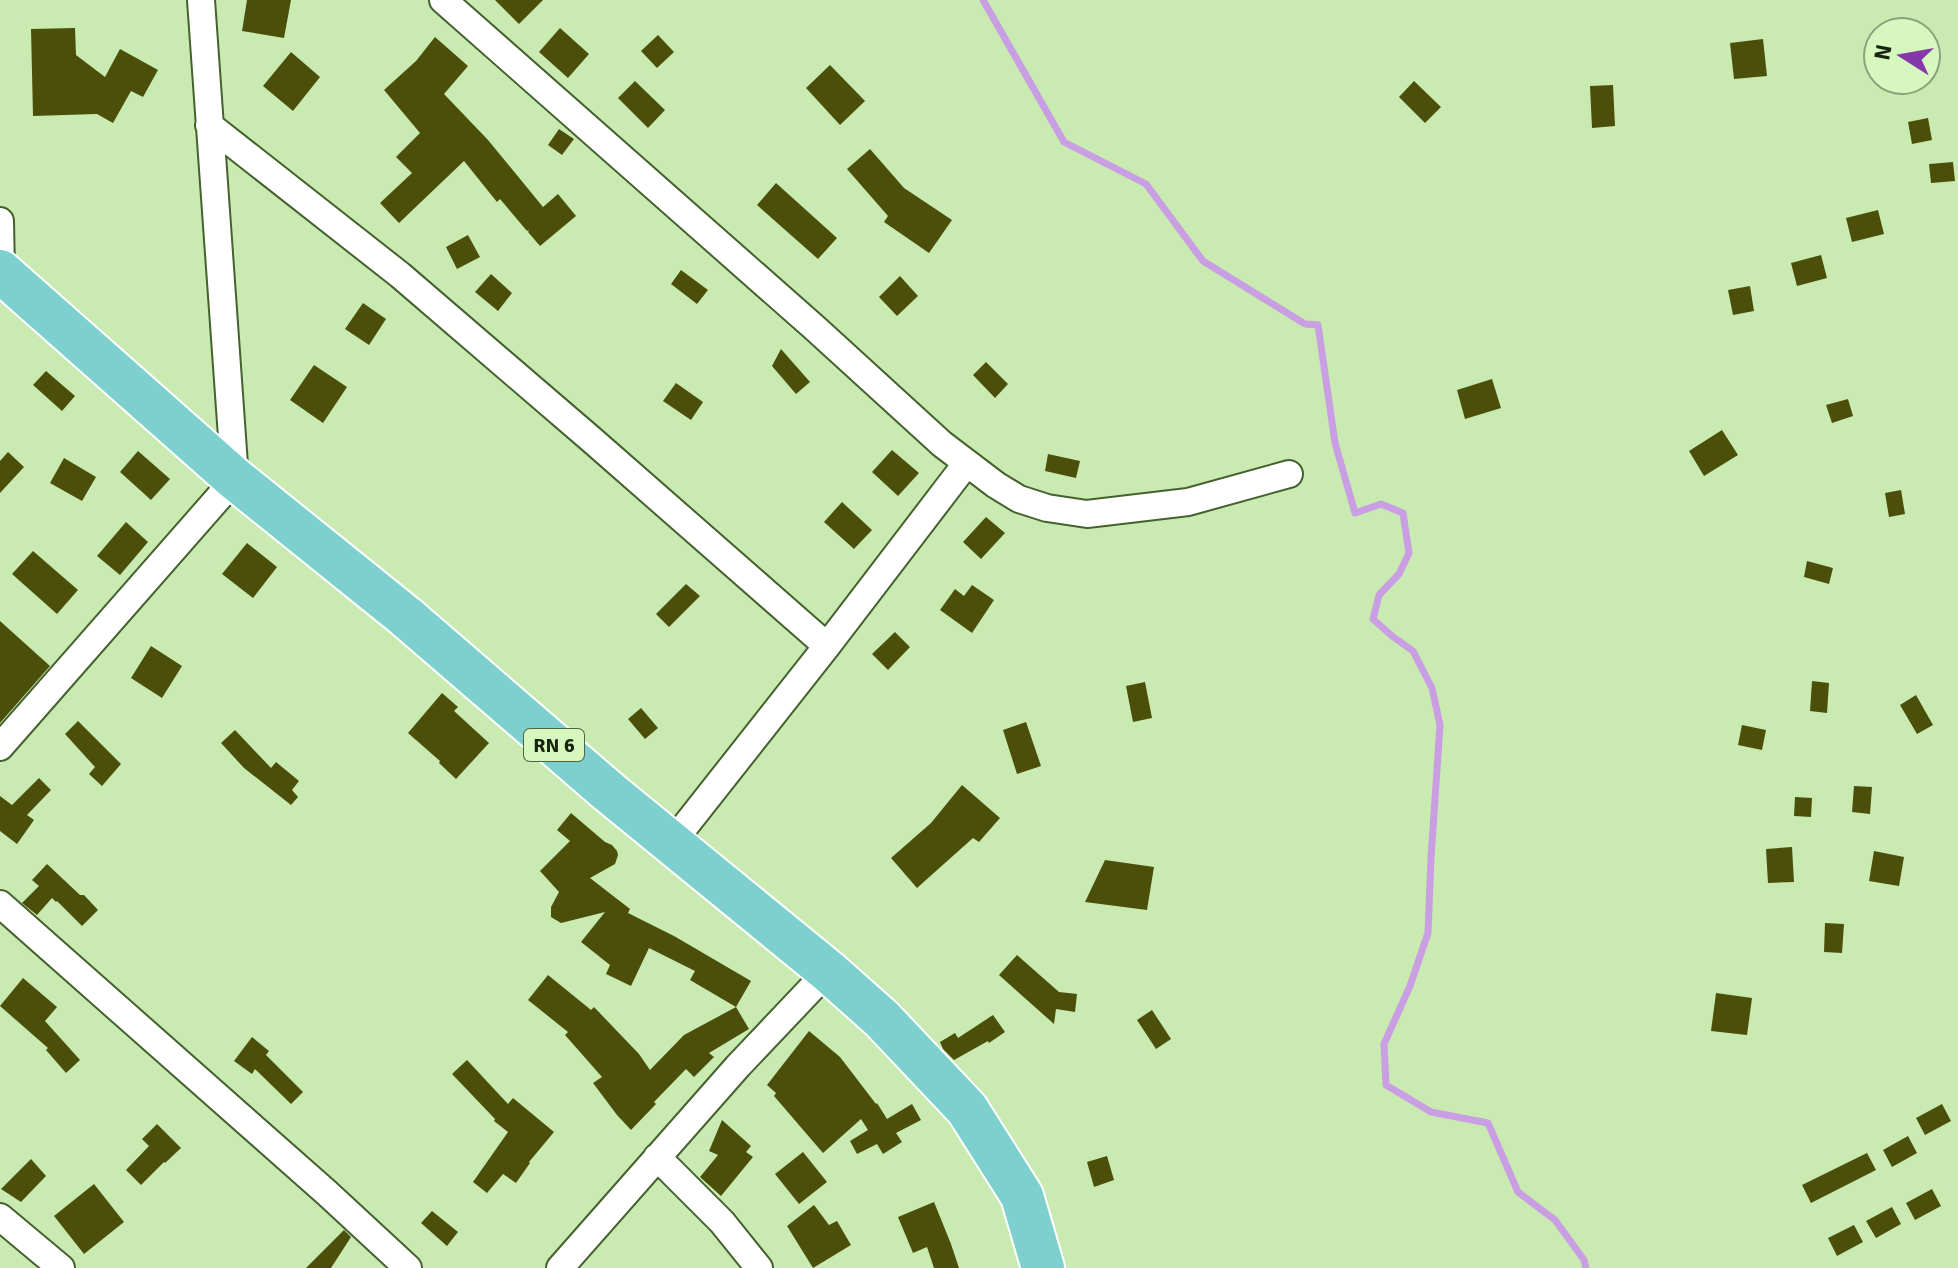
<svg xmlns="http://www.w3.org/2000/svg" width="1958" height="1268" font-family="Signika,sans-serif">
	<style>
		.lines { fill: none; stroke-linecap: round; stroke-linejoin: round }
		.stream { stroke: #ca9ee3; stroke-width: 7 }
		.building { fill: #4b4f0a }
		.street-casing { stroke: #45612e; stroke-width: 30 }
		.primary-casing { stroke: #fff; stroke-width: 46 }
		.street { stroke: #fff; stroke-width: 26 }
		.primary { stroke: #7ed0ce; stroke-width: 42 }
		.labels { text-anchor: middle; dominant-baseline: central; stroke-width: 8; stroke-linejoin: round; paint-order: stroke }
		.shield { fill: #d6f8bf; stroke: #516444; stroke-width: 2 }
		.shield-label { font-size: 20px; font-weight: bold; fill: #18240f }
	</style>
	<rect width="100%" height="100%" fill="#c9ebb2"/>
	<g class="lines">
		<path class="stream" d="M983,0l81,142 82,42 57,77 102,63 13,1 17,118 20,70 26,-9 22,9 6,40 -10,21 -20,21 -6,24 19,17 21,15 19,37 8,37 -9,133 -3,75 -18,53 -26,58 2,41 45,27 57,11 30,69 37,28 29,40 2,8"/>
	</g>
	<path class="building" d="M247,0h44l-7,38 -42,-7z
		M495,0h48l-24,24z
		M75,28l1,27 29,22 15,-28 38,21 -15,27 -12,-6 -18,32 -16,-9 -64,2 -2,-87z
		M560,28l29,26 -21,24 -29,-26z
		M658,35l16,17 -17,16 -16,-17z
		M435,37l33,29 -24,28 44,46 55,67 15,-13 18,22 -36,30 -12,-14 1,-2 -2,1 -27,-32 -3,3 -33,-41 -65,62 -19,-20 32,-30 -16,-16 24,-24 -36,-43 32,-29z
		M1763,39l4,37 -33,3 -4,-36z
		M291,52l29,25 -27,34 -30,-25z
		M830,65l35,36 -25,24 -34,-37z
		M635,81l30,29 -17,18 -30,-30z
		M1414,81l27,26 -16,16 -26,-26z
		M1613,85l2,41 -23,2 -2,-42z
		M1928,118l4,22 -20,4 -4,-22z
		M559,129l15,10 -12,16 -14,-10z
		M870,149l34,39 48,32 -23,33 -45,-31 4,-6 -41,-47z
		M1953,162l2,19 -24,2 -2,-19z
		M776,183l61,55 -19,21 -61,-54z
		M1878,210l6,24 -32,8 -6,-24z
		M468,235l12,22 -23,12 -11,-22z
		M1821,255l6,23 -30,8 -6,-23z
		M681,270l27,20 -11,14 -26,-20z
		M491,274l21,19 -14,18 -23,-19z
		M900,276l18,20 -21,20 -18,-19z
		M1750,286l4,25 -21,4 -5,-25z
		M363,303l23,16 -17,26 -24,-16z
		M781,349l29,33 -14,12 -24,-28z
		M986,362l22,22 -13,14 -22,-23z
		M314,365l33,22 -24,36 -33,-23z
		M46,371l29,25 -13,15 -29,-26z
		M1492,379l9,29 -36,11 -8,-29z
		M676,383l27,19 -12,18 -28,-19z
		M1848,399l5,17 -21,7 -6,-18z
		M1722,430l16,25 -34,21 -15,-25z
		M892,450l27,23 -21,23 -26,-24z
		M138,451l32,28 -19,21 -31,-28z
		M8,452l16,15 -24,26v-32z
		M1048,454l32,7 -4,17 -31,-7z
		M64,458l32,19 -14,24 -32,-18z
		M1901,490l4,24 -16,3 -4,-24z
		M842,502l30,28 -18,19 -30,-27z
		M986,517l19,16 -24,26 -18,-17z
		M126,522l22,20 -28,33 -23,-19z
		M247,543l30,24 -24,31 -31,-24z
		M33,551l45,39 -21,24 -45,-40z
		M1807,561l26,7 -4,16 -25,-7z
		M686,584l14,12 -31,31 -13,-13z
		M972,585l22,15 -22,33 -32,-23 15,-21 9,7z
		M0,621l50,45 -50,57z
		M895,632l15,15 -22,23 -16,-16z
		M151,646l31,20 -20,32 -31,-20z
		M1812,681l17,2 -2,30 -17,-2z
		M1145,682l7,36 -19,4 -7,-36z
		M442,693l16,14 -4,4 35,32 -33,36 -17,-16 1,-2 -32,-28z
		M1916,695l17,30 -16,9 -17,-29z
		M641,708l17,20 -13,11 -17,-20z
		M78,721l43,43 -19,22 -13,-12 6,-7 -30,-33z
		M1026,722l15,44 -24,8 -14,-44z
		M1742,725l24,5 -4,20 -24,-5z
		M235,730l36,38 5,-6 23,19 -7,9 6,7 -7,8 -47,-37 -23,-25z
		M39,778l12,12 -24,25 7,5 -17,24 -17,-13v-35l12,9z
		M962,785l38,33 -21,24 -6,-4 -56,50 -26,-30 40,-35z
		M1854,786l18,1 -2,27 -18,-2z
		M1795,797l17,1 -1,19 -17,-1z
		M571,813l34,29 7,3 5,6 1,4 -3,9 -25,14 40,31 -2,4 46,23 77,45 -15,26 -46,-27 5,-9 -46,-23 -18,38 -25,-12 4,-9 -29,-23 24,-30 -44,11 -10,-6v-10l8,-15 -19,-21 30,-30 -13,-11z
		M1792,847l2,35 -26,1 -2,-34z
		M1874,851l30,6 -5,29 -30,-5z
		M1105,860l49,7 -7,43 -62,-8z
		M47,864l33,31h4l14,15 -16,16 -25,-25 -1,1 -4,-4 -15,17 -15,-12 17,-17 -7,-6z
		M1825,923l19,1 -2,29 -18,-1z
		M1017,955l42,37 18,2 -2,18 -19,-3 -2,15 -55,-49z
		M548,975l43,35 3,-3 45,47 11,16 34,-35 52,-28 13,22 -40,24 5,4 -20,20 -8,-8 -32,33 2,2 -25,26 -14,-15 -24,-32 9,-6 -37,-42 3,-3 -40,-32z
		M23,978l34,29 -12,14 35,39 -14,13 -20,-23 2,-2 -48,-42z
		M1716,993l36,5 -5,37 -36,-4z
		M1152,1010l19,29 -15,10 -19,-29z
		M993,1015l12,17 -16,11 -1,-2 -34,19 -11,-11 -3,-7 15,-9 3,5z
		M809,1031l31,26 36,47 1,-1 10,16 25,-15 9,16 -25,13 6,9 -19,12 -6,-10 -20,10 -7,-13 18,-11 -7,-11 -38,34 -49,-57 2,-3 -9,-8z
		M252,1037l17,14 -3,4 37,37 -12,12 -36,-35 -3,5 -18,-13z
		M467,1060l41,44 5,-6 41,34 -25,30 1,1 -14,20 -13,-9 -16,19 -14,-11 35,-50 -14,-11 1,-2 -43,-45z
		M1942,1104l9,17 -26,14 -9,-17z
		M722,1120l29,26 -5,6 7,5 -32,39 -21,-19 18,-22 -9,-4z
		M157,1124l24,24 -16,15 -1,-1 -23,23 -15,-15 23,-24 -7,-7z
		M1908,1136l9,17 -25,14 -9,-17z
		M803,1152l24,30 -28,22 -24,-30z
		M1867,1153l9,17 -65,33 -9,-18z
		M1107,1156l7,24 -20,7 -7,-25z
		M31,1159l15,17 -25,26 -20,-13z
		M94,1184l30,38 -40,32 -30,-38z
		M1932,1189l9,17 -26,14 -9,-17z
		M934,1202l17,42 8,24h-25l-7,-21 -14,6 -15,-36z
		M814,1205l15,20 8,-4 14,24 -38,23 -26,-42z
		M1892,1207l9,17 -25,14 -10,-17z
		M432,1211l26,21 -11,14 -26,-23z
		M1854,1225l9,17 -26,14 -9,-18z
		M344,1230l7,7 -20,31h-25z"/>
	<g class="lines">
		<g class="street-casing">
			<path id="street" d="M443,0l373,329 126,115 54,41 23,14 28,9 40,6 101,-12 101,-28
				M209,125l191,150 192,165 235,206
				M0,221l1,50
				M0,747l235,-268 -34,-479
				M671,844l156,-198 139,-182
				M0,904l327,289 81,75
				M657,1157l65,65 37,46
				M0,1217l61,51
				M560,1268l178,-202 90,-95"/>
		</g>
		<g class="primary-casing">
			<path id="primary" d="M0,271l235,208 170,137 204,176 219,179 54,48 85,90 55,87 21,72"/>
		</g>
		<use href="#street" class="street"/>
		<use href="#primary" class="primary"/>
	</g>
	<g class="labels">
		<rect class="shield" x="524" y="729" width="60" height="32" rx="6"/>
		<g class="shield-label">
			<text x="554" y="745">RN 6</text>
		</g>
	</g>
	<g transform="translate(1902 56) rotate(281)"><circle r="38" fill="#d6f8bf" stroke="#8aa379" stroke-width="2"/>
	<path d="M0-6L14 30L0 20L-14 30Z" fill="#8438a9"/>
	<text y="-12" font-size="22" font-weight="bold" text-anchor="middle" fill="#18240f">N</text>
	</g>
</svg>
